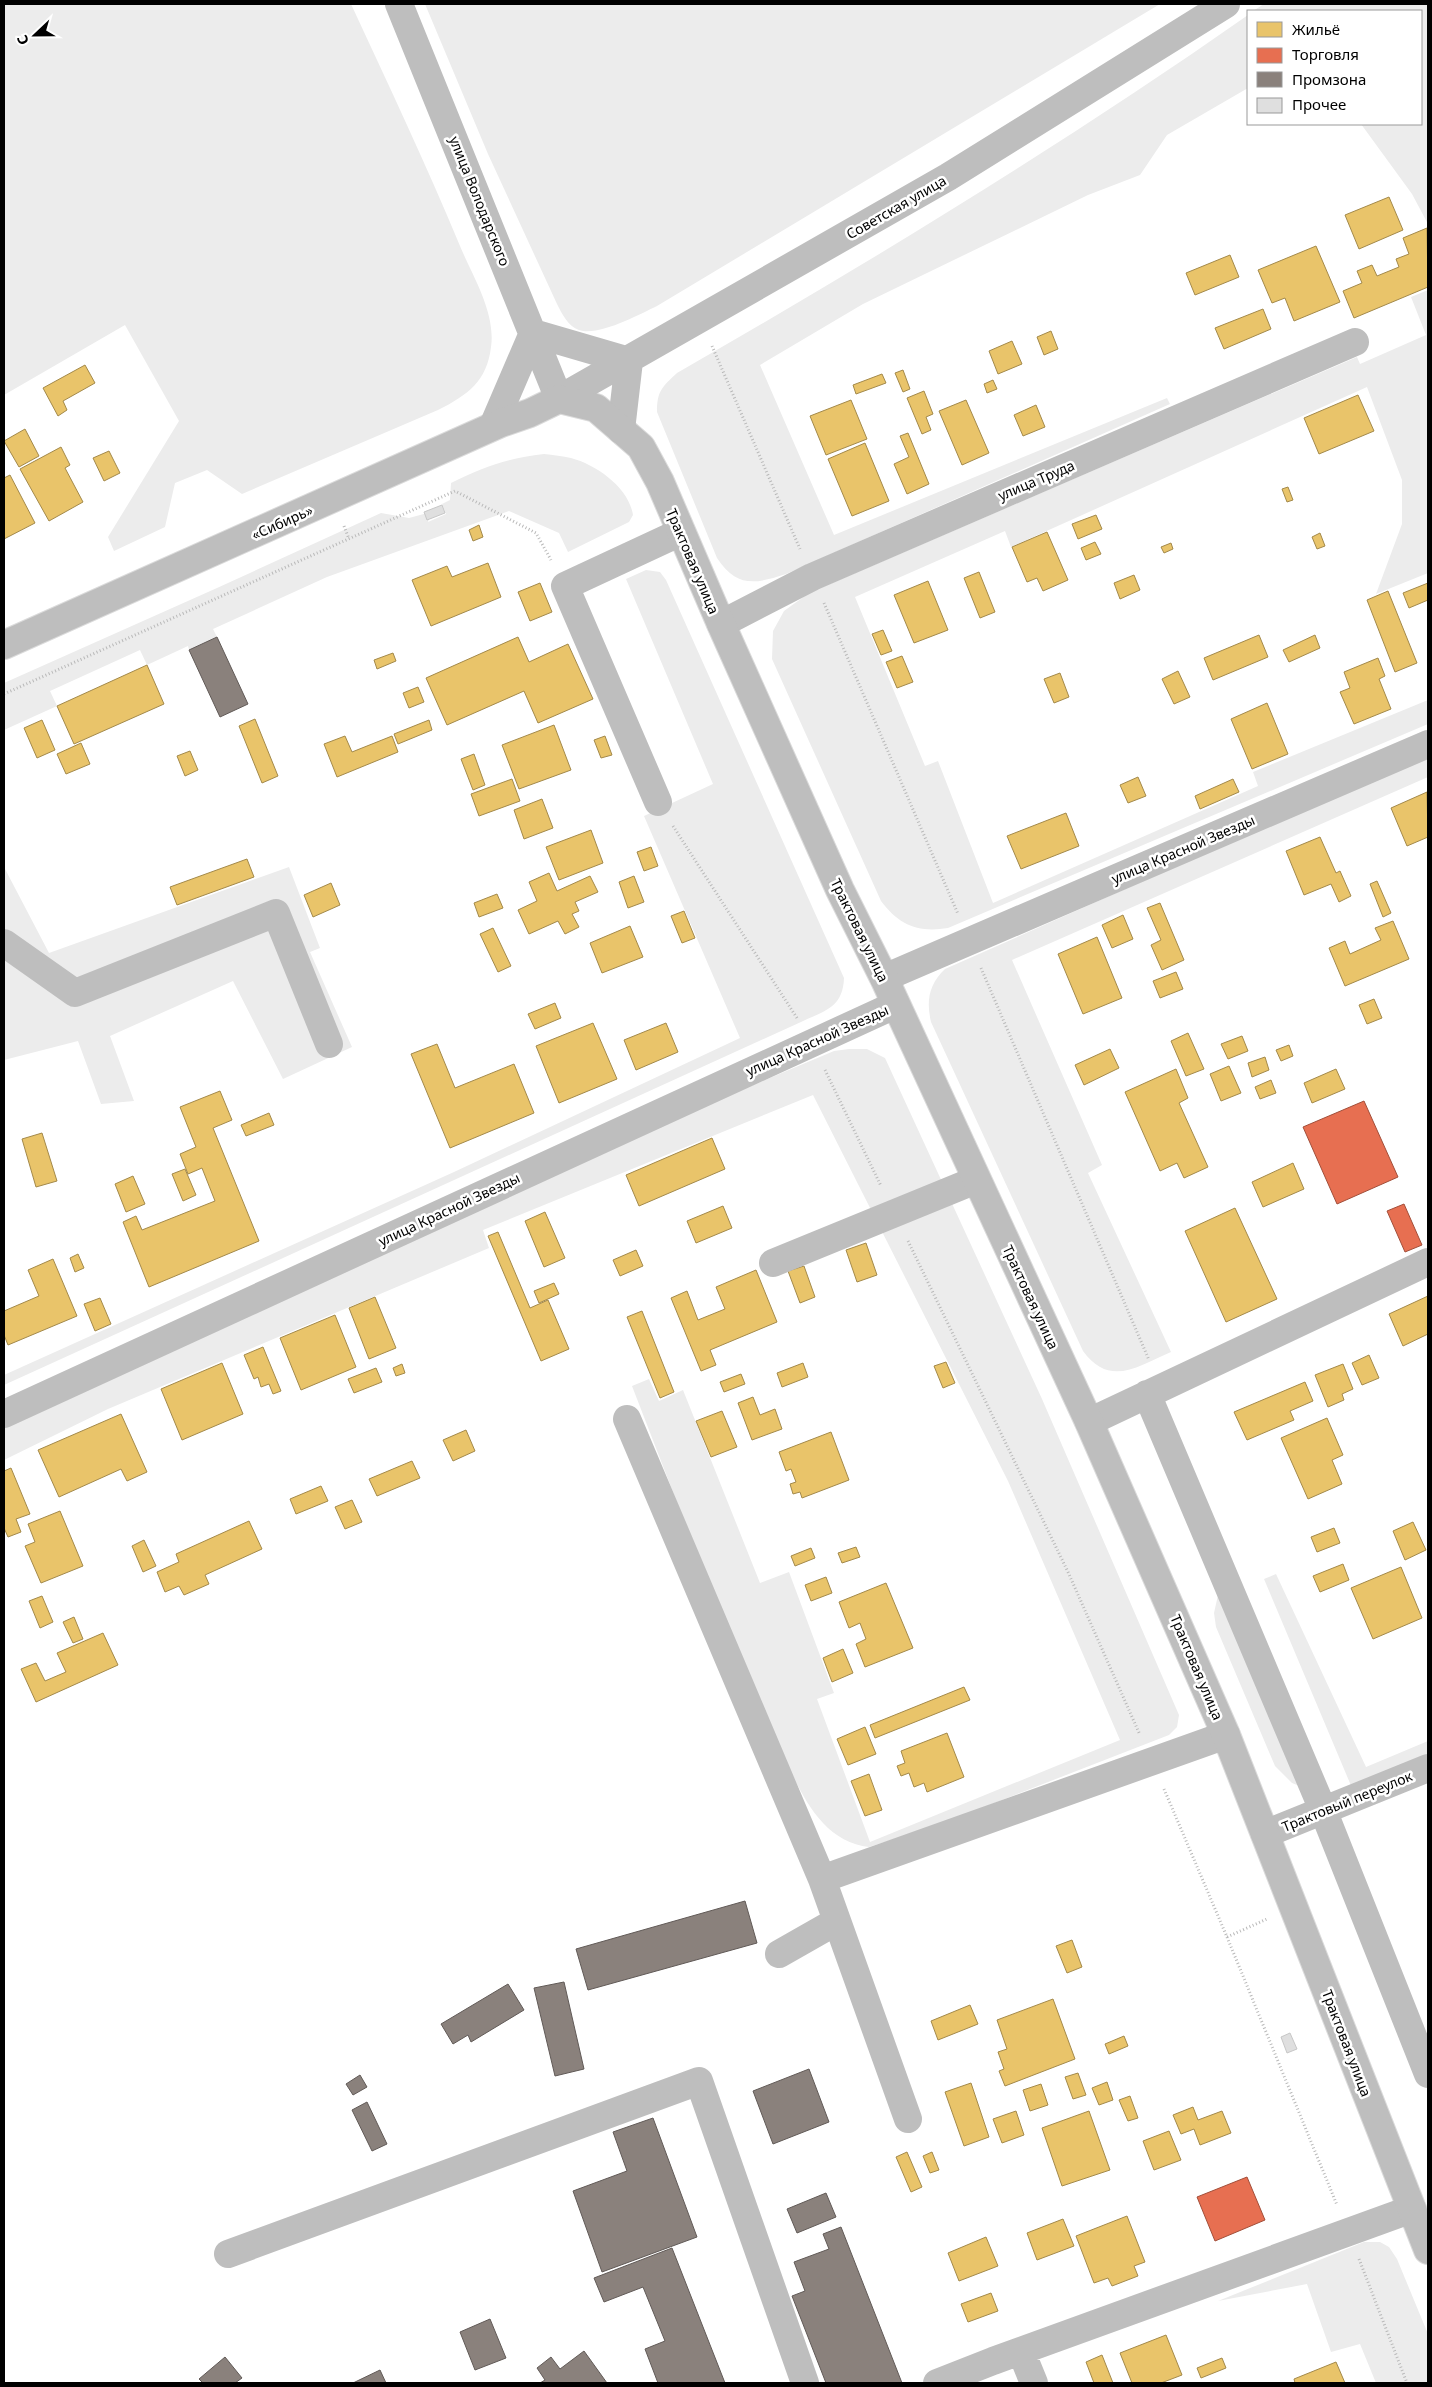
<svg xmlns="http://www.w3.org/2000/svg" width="1432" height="2387" font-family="'Noto Sans',sans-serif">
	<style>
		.green { fill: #ececec }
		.homes { fill: #e9c46a; stroke: #a3894a }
		.shops { fill: #e76f51; stroke: #a24e39 }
		.industry { fill: #8a817c; stroke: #615a57 }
		.building { fill: #dfdfdf; stroke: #c7c7c7 }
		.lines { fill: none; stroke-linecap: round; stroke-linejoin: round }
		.highway-casing { stroke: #dbdbdb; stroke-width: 30 }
		.path { stroke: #b9b9b9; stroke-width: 3; stroke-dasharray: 1 2.5; stroke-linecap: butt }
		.minor { stroke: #bebebe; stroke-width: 28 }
		.highway { stroke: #bebebe; stroke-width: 28 }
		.labels { text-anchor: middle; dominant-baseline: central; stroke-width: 5; stroke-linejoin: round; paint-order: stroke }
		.street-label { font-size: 14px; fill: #000; stroke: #fff }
	</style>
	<rect width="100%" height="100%" fill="#fff"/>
	<path class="green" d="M4,4h347c37,80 75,160 109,242 13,31 36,67 31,101 -4,34 -23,48 -53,63l-196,84 -35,-24 -32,13 -10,44 -51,24 -6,-14 71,-116 -54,-96 -121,70z
		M425,4h735l-503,302c-17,8 -59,31 -78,24 -11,-4 -17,-16 -22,-26l-69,-150z
		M1264,4h164v220l-16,-30 -51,-70h60v-113h-168z
		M1248,15v73l-81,47 -27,40 -52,20 -225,109 -103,61 74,170 333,-137 3,6 -384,170c-31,10 -49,14 -69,-16l-60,-146c0,-21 5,-25 20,-39 195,-112 387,-229 571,-358z
		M1428,290v283l-52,21 26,-70v-44l-35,-93 -356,160 -6,-16 -150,66 70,169 13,-5 55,142 265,-117 -5,-14 175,-72v24l-480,204c-30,5 -49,-3 -67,-27l-109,-242 1,-28 11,-20 25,-18 548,-236 3,7 66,-29 -15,-38z
		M544,454c9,1 19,2 27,4 26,7 58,30 62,57l-4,7 -61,30 -9,-19 -50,-22 -182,66 -114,52 4,8 -28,13 -1,-4 -41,19 -7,-15 -90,41 7,15 -53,24v-47l213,-95 164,-75 28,5 22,-6 -3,10 18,-8 -4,-10 8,-4 1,-17c32,-16 57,-25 93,-29z
		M646,570l14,2 6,8 178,398c-1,30 -20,33 -43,44l-797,363v-10l450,-203 286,-134 -96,-222 69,-32 -87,-205z
		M1428,755v22l-416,183 90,205 -14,8 83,179c-33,14 -61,36 -88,-1l-152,-329c-5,-21 -2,-38 14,-53z
		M4,867l45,86 240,-86 31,81 -10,4 42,95 -69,32 -50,-98 -123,55 24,65 -33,3 -23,-63 -74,19z
		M849,1049h18l18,9 157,341 137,316 -2,12 -8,8 -234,91 -66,21c-18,-2 -34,-11 -46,-24 -25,-27 -38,-67 -54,-100 -51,-110 -93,-224 -137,-337l17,-7 10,22 24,-11 77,193 29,-11 45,121 -17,6 53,143 250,-102 -112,-259 -195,-386 -330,135 6,18 -381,161 -104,51v-35l683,-312 147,-62z
		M1276,1574l90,193 62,-26v16l-76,31 -88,-209z
		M1218,1595l84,192 -10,-4 -17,-17 -59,-139 -2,-14z
		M1364,2242h16l9,5 8,12 31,75v49h-52l-16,-39 -29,8 -24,-68 -89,17z"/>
	<path class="homes" d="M1389,197l14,33 -44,19 -14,-34z
		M1427,228l1,59 -74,31 -11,-27 19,-8 -5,-12 15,-6 5,11 22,-9 -3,-8 13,-5 -6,-16z
		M1316,246l24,56 -46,19 -9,-23 -13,5 -14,-33z
		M1230,255l9,22 -44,18 -9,-22z
		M1263,309l8,20 -47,20 -9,-21z
		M1051,331l7,18 -14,6 -7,-18z
		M1012,341l10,23 -24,10 -9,-23z
		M85,365l10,18 -32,18 4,9 -9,6 -15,-28z
		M903,370l7,19 -7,3 -8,-19z
		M882,374l4,9 -30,11 -3,-9z
		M993,380l4,9 -10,4 -3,-9z
		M924,391l9,23 -7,3 5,13 -9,4 -15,-36z
		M1358,395l16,36 -55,23 -15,-36z
		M851,400l16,39 -41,16 -16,-39z
		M966,400l23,53 -27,12 -23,-54z
		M1036,405l9,22 -22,9 -9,-21z
		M25,429l14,27 -20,11 -15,-26z
		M908,433l21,51 -22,10 -13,-30 15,-7 -9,-21z
		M865,443l24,58 -37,15 -24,-57z
		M61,447l9,18 -5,3 18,34 -34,19 -29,-52z
		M109,451l11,22 -16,8 -11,-23z
		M10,475l25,48 -31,16v-61z
		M1288,487l5,13 -6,2 -5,-13z
		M1096,515l6,14 -24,10 -6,-15z
		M479,525l4,12 -10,4 -4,-11z
		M1047,532l21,48 -25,11 -6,-13 -10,4 -15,-35z
		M1320,533l5,13 -8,3 -5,-12z
		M1095,542l6,12 -15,6 -5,-12z
		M1171,543l2,6 -9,4 -3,-6z
		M488,563l13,34 -70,29 -19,-46 35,-14 5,11z
		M979,572l16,40 -15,6 -16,-40z
		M1134,575l6,15 -20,9 -6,-16z
		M928,581l20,49 -34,13 -20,-48z
		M540,583l12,29 -22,9 -12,-29z
		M1428,583v17l-19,8 -6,-15z
		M1388,591l29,72 -22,9 -28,-72z
		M883,630l9,21 -11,4 -9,-21z
		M1259,635l9,22 -55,23 -9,-22z
		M1315,635l5,13 -31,14 -6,-12z
		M518,637l11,25 39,-18 25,55 -55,24 -14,-32 -77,34 -21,-47z
		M393,653l3,8 -19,8 -3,-9z
		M902,656l11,26 -16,6 -11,-26z
		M1378,658l7,18 -6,3 12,30 -37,15 -14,-32 10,-4 -6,-16z
		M147,665l17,39 -90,40 -17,-38z
		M1178,671l12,26 -16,7 -12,-25z
		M1060,673l9,24 -15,6 -10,-24z
		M418,687l6,15 -15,6 -6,-15z
		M1267,703l21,51 -36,15 -21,-50z
		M255,719l23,57 -16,7 -23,-57z
		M42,720l13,30 -18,8 -13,-30z
		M429,720l3,10 -34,14 -4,-10z
		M554,725l17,45 -52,19 -17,-44z
		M345,736l7,16 40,-16 6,16 -61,25 -13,-33z
		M605,736l7,19 -11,3 -7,-18z
		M81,743l9,21 -24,10 -9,-20z
		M190,751l8,19 -13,6 -8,-20z
		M474,754l11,31 -12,5 -12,-31z
		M1138,777l8,19 -18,7 -8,-18z
		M512,779l8,22 -41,15 -8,-22z
		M1233,779l6,13 -39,17 -5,-13z
		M1427,792l1,45 -21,9 -16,-38z
		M542,799l11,29 -29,11 -10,-29z
		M1066,813l13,33 -58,23 -14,-33z
		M591,830l12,33 -44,17 -13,-33z
		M1320,837l16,36 4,-2 11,25 -12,6 -8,-18 -27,11 -18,-44z
		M651,847l7,19 -14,5 -7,-19z
		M247,859l7,18 -77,28 -7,-18z
		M549,873l8,18 33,-15 8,16 -23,10 4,9 -7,3 7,13 -14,7 -7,-13 -29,13 -11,-24 19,-9 -8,-19z
		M634,876l10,26 -16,6 -9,-26z
		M1377,881l14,32 -8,4 -13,-33z
		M331,883l9,22 -27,12 -9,-22z
		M497,894l6,14 -24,9 -5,-14z
		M1160,903l24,57 -22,10 -11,-25 10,-5 -14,-32z
		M684,911l11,27 -13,5 -11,-27z
		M1123,915l10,24 -21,9 -10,-23z
		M1393,921l16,38 -64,27 -16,-38 16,-7 5,13 31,-14 -6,-12z
		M630,926l13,31 -41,16 -12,-30z
		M493,928l18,38 -13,6 -18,-38z
		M1097,937l25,61 -39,16 -25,-60z
		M1176,972l7,17 -23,9 -7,-17z
		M1374,999l8,19 -15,6 -8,-19z
		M555,1003l6,15 -26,11 -7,-15z
		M593,1023l24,56 -58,24 -23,-57z
		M666,1023l12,29 -42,18 -12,-30z
		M1188,1033l16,36 -18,7 -15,-35z
		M1242,1036l6,15 -20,8 -7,-15z
		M437,1044l18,44 59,-24 20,49 -84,35 -39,-94z
		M1289,1045l4,11 -12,5 -5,-11z
		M1110,1049l9,19 -35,17 -9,-20z
		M1265,1057l4,13 -17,7 -4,-14z
		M1229,1066l12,27 -20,8 -11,-27z
		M1176,1069l12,29 -9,5 29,64 -24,11 -7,-15 -17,8 -35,-79z
		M1336,1069l9,20 -33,14 -8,-20z
		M1271,1080l5,13 -16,6 -5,-12z
		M220,1091l12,29 -19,8 46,113 -110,46 -26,-65 13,-6 6,14 73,-29 -13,-33 -14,6 -8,-20 16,-7 -16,-40z
		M269,1113l5,12 -28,11 -5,-11z
		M42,1133l15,48 -21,6 -14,-48z
		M712,1138l13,31 -86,37 -13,-31z
		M1293,1163l11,26 -41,18 -11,-25z
		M185,1169l11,26 -13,6 -11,-27z
		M133,1176l12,28 -19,8 -11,-28z
		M723,1206l9,22 -36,15 -9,-22z
		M1235,1208l42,91 -51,23 -41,-91z
		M545,1212l20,46 -21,9 -19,-46z
		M498,1232l32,76 18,-8 21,49 -28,12 -53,-125z
		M866,1243l11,32 -20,7 -11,-32z
		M636,1250l7,16 -23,10 -7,-16z
		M78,1254l6,14 -9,4 -5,-14z
		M53,1259l24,57 -69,29 -4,-10v-24l35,-15 -11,-26z
		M804,1266l11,31 -15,6 -12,-32z
		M756,1270l21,52 -67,28 6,15 -15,6 -30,-73 16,-7 11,29 27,-11 -9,-22z
		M554,1283l5,11 -20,9 -5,-12z
		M1428,1296v38l-25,12 -14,-32z
		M375,1297l21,51 -27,11 -20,-51z
		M100,1298l11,26 -16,7 -11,-27z
		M642,1311l32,81 -14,6 -33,-81z
		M335,1315l21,52 -55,23 -21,-52z
		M263,1347l18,44 -8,3 -4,-10 -8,3 -3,-10 -4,2 -10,-24z
		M1369,1355l10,23 -17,7 -10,-22z
		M946,1362l9,21 -12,5 -9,-22z
		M222,1363l21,51 -61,26 -21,-51z
		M803,1363l5,14 -26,10 -5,-14z
		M402,1364l3,9 -9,3 -3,-8z
		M1343,1364l10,25 -11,5 2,6 -16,7 -13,-32z
		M376,1368l6,14 -28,11 -6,-14z
		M741,1374l4,10 -21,8 -4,-10z
		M1305,1382l8,19 -23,10 4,9 -47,20 -13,-28z
		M753,1397l7,18 15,-6 7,20 -30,11 -14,-37z
		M722,1411l15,36 -26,10 -15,-36z
		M121,1414l26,58 -20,9 -6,-12 -62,28 -21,-47z
		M1327,1418l16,37 -11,5 10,24 -34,15 -27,-61z
		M466,1430l9,21 -22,10 -10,-21z
		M831,1432l18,48 -47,18 -2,-6 -7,2 -3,-10 6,-2 -5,-13 -5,2 -7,-19z
		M412,1461l8,17 -43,18 -8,-17z
		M11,1468l19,46 -14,5 5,13 -13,5 -4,-9v-57z
		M321,1486l7,15 -32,13 -6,-15z
		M352,1500l10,22 -17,7 -10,-22z
		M60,1511l23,55 -42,17 -16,-37 10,-4 -7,-18z
		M249,1521l13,28 -57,26 4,9 -25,11 -5,-9 -14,6 -8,-20 22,-10 -3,-8z
		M1413,1522l13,28 -21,10 -12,-29z
		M1334,1528l6,15 -23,9 -6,-15z
		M144,1540l12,26 -13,6 -11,-26z
		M856,1547l4,10 -18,6 -4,-10z
		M811,1548l4,10 -20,8 -4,-10z
		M1343,1564l6,16 -29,12 -7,-16z
		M1401,1567l21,51 -49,21 -22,-51z
		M826,1577l6,16 -21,8 -6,-16z
		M886,1583l27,65 -48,19 -9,-23 10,-5 -6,-16 -11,5 -10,-26z
		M42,1596l11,26 -13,6 -11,-27z
		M74,1617l9,22 -10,4 -10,-21z
		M103,1633l15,32 -82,37 -15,-33 15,-6 9,18 21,-9 -9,-19z
		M843,1649l10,24 -21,9 -9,-24z
		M964,1687l6,13 -95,38 -5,-13z
		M865,1727l11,27 -28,11 -11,-26z
		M947,1733l17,44 -37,15 -3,-9 -10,4 -5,-14 -8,3 -4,-10 8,-3 -4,-12z
		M869,1774l13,36 -17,6 -14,-35z
		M1072,1940l10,27 -15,6 -11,-27z
		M1053,1999l22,60 -70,27 -6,-15 5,-2 -6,-17 9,-3 -10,-29z
		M970,2005l8,19 -40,16 -7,-19z
		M1124,2036l4,10 -19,8 -4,-10z
		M1078,2073l8,22 -13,4 -8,-22z
		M1107,2082l6,18 -14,5 -7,-17z
		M971,2083l18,54 -25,9 -19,-54z
		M1041,2084l7,21 -18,6 -7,-21z
		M1130,2096l8,22 -10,3 -9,-21z
		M1193,2107l5,13 24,-9 9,22 -31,12 -6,-16 -13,5 -8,-19z
		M1016,2111l8,24 -22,8 -9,-24z
		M1089,2111l21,59 -48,16 -20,-58z
		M1169,2131l12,29 -27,10 -11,-29z
		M907,2152l15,35 -11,5 -15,-35z
		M932,2152l7,18 -9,3 -7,-17z
		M1127,2216l18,46 -11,4 4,10 -26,10 -4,-8 -14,5 -18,-47z
		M1063,2219l11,27 -37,14 -10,-27z
		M986,2237l12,29 -39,15 -11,-28z
		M991,2293l7,18 -30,11 -7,-18z
		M1166,2335l16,40 -21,8h-29l-12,-30z
		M1102,2355l11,28h-19l-8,-21z
		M1222,2358l4,10 -25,10 -4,-10z
		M1336,2362l9,21h-50l-1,-4z"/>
	<path class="shops" d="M1364,1101l34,76 -61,27 -34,-77z
		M1404,1204l18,41 -17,7 -18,-41z
		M1247,2177l18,43 -50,21 -18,-44z"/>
	<path class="industry" d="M217,637l31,67 -28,13 -31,-67z
		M745,1901l12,42 -169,47 -12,-41z
		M564,1982l20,87 -29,7 -21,-88z
		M508,1984l16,26 -53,32 -3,-7 -15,9 -12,-20z
		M809,2069l20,53 -56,22 -20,-53z
		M360,2075l7,12 -14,8 -7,-11z
		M367,2102l20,42 -15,7 -20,-41z
		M653,2118l44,119 -95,35 -29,-81 54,-20 -14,-39z
		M826,2193l10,24 -39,16 -10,-24z
		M841,2227l61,156h-76l-34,-87 13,-5 -11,-29 35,-13 -6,-15z
		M672,2248l53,135h-67l-13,-34 20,-8 -22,-54 -39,15 -10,-24z
		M490,2319l16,39 -31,12 -15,-38z
		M584,2351l23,32h-67l5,-3 -8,-12 14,-11 9,12z
		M225,2357l17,21 -7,5h-32l-4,-4z
		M380,2370l6,13h-33z"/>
	<path class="building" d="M442,505l3,8 -18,7 -3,-8z
		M1290,2033l7,16 -10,4 -6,-16z"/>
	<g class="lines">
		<g class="highway-casing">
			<path id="highway" d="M4,645l497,-222 29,-10 29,-14 37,9 45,39 19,35 61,142 119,266 44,88 205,444 137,313 202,515"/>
		</g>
		<path class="path" d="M712,346l88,203
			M344,526l5,13
			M824,603l134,311
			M4,694l451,-203 81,42 15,27
			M673,826l124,192
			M981,968l168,392
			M825,1070l56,116
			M908,1241l160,331 72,163
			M1164,1789l63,148 40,-18
			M1227,1937l110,268
			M1359,2259l48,124"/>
		<path class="minor" d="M399,4l160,395 389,-222 278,-173
			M493,426l40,-93 96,28 -8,69
			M721,624l91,-47 543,-235
			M658,802l-93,-216 116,-54
			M4,943l71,50 201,-80 53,131
			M884,978l544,-234
			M773,1263l203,-83
			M1147,1394l176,416 105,264
			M4,1414l891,-409
			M627,1419l195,460 404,-144
			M1089,1422l339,-160
			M1265,1834l163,-66
			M822,1879l86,240
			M779,1954l58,-33
			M228,2254l471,-173 106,302
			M1021,2351l13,32
			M937,2383l56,-22 419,-152"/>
		<use href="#highway" class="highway"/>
	</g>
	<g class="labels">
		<g class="street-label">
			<text transform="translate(480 201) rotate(68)">улица Володарского</text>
			<text transform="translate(896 207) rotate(-30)">Советская улица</text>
			<text transform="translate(1036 480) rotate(-23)">улица Труда</text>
			<text transform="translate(282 522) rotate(-24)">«Сибирь»</text>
			<text transform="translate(693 561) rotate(67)">Трактовая улица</text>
			<text transform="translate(1183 849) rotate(-23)">улица Красной Звезды</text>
			<text transform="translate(860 930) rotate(64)">Трактовая улица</text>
			<text transform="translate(817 1040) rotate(-24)">улица Красной Звезды</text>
			<text transform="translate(449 1209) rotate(-25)">улица Красной Звезды</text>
			<text transform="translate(1031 1297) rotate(65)">Трактовая улица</text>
			<text transform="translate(1197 1667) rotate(67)">Трактовая улица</text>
			<text transform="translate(1347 1801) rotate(-22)">Трактовый переулок</text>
			<text transform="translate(1347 2043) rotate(69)">Трактовая улица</text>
		</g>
	</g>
	<rect width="1432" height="2387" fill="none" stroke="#000000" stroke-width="10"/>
	<rect x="1247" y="10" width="175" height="115" fill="#ffffff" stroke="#999999"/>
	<rect x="1257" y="22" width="25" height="15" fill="#e9c46a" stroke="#999999"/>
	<text x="1292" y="35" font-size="15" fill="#000000">Жильё</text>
	<rect x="1257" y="48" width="25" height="15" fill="#e76f51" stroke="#999999"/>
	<text x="1292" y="60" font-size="15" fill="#000000">Торговля</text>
	<rect x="1257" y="72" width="25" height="15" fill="#8a817c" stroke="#999999"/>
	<text x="1292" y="85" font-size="15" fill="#000000">Промзона</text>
	<rect x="1257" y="98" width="25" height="15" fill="#dfdfdf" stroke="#999999"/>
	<text x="1292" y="110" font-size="15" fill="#000000">Прочее</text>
	<g transform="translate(35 35) rotate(248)" stroke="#ffffff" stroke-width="4" paint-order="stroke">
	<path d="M0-4L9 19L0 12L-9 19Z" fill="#000000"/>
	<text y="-8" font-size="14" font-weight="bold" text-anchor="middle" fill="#000000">С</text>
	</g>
</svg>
